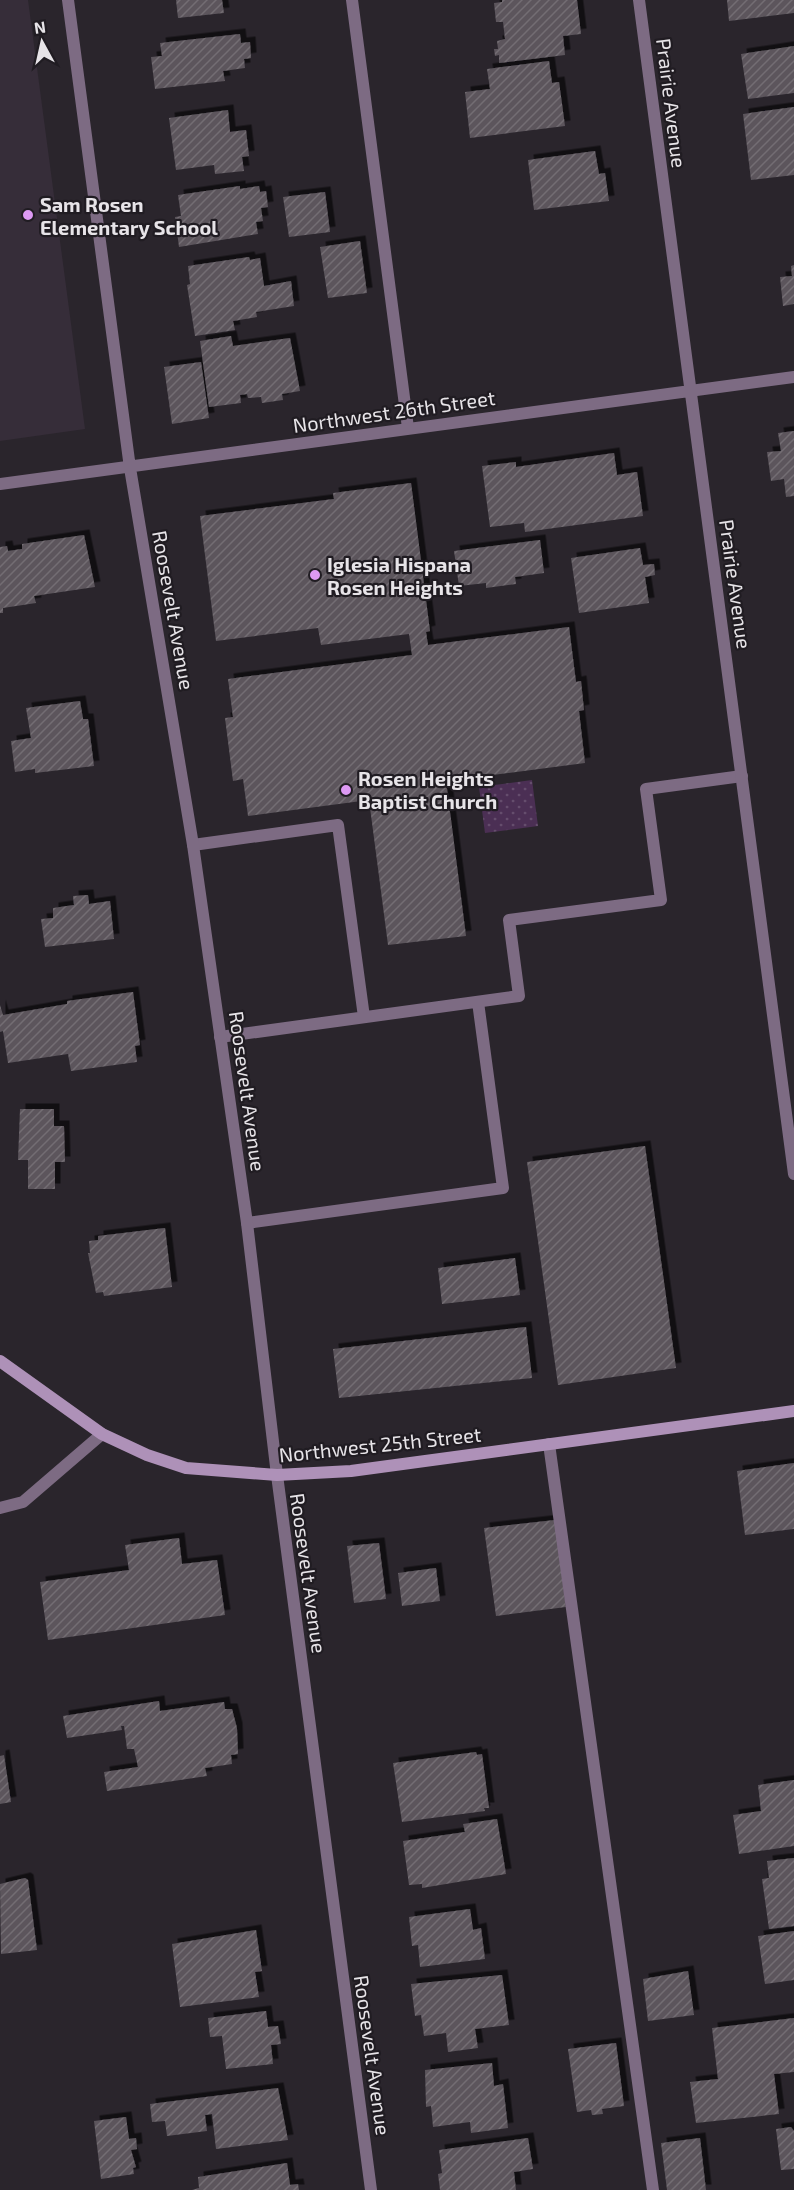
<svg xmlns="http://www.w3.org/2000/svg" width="794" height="2190" font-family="'Exo 2',sans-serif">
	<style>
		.built { fill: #362d39 }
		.park { fill: url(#park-dots) }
		.building { fill: url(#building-hatch); filter: url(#shadow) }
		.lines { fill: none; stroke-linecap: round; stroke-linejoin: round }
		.lane { stroke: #7d6b83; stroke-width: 12 }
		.street { stroke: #7d6b83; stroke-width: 12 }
		.secondary { stroke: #ae91b8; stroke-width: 12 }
		.poi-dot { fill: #dd99f3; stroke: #201c22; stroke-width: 2 }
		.labels { text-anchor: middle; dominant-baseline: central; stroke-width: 4.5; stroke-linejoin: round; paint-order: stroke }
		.street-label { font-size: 20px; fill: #e7e4e8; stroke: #201c22 }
		.poi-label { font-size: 20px; font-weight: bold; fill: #e7e4e8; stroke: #201c22; text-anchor: start }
	</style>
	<defs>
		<pattern id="park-dots" width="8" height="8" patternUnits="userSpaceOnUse" patternTransform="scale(1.5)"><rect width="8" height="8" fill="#4b2f54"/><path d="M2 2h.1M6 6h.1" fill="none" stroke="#654d6d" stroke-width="1.8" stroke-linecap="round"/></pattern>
		<pattern id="building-hatch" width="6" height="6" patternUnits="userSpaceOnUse" patternTransform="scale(1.5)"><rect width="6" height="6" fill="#5b555c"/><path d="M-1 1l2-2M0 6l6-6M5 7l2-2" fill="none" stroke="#736d73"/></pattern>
		<filter id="shadow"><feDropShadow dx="5.5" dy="-5.5" stdDeviation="0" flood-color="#0009"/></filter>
	</defs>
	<rect width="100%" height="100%" fill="#2a252c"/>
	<path class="built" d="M0,0h28l57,429 -85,12z"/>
	<path class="park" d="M532,780l6,46 -53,7 -6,-46z"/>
	<path class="building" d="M176,0h46l2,13 -46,5z
		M502,0h75l4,34 -18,2 2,19 -66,8v-8l-4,1 -1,-7h4l-1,-8 8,-2 -2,-17h-7l-2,-19 8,-1z
		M727,0h67v13l-65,8z
		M240,34l1,9 9,-1 1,16 -7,1 1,9 -22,3 2,10 -70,8 -4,-32 11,-1 -2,-13z
		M794,46v47l-46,6 -7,-45z
		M549,61l3,22 7,-1 6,44 -95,12 -5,-46 25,-3 -3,-20z
		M794,107v68l-43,5 -8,-66z
		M228,110l2,22 16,-2 3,26 -7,1 2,14 -29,3 -1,-9 -38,5 -7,-52z
		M595,151l4,23 6,-1 4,28 -75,9 -6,-50z
		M240,186v3l19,-3 1,6 6,-1 2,16 -7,1 2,13 -7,1 2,12 -79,13 -4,-30 6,-1 -3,-21z
		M325,192l5,40 -41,5 -6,-40z
		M360,241l7,52 -39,5 -8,-51z
		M249,257l1,3 10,-2 4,28 27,-5 3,25 -38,6 1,5 -24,4 2,9 -40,6 -8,-51 3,-1 -2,-18z
		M794,265v39l-11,2 -3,-29 12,-1 -1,-10z
		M231,336l2,10 57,-8 10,53 -18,3 1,6 -21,3 -1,-6 -13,1 -1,-4 -7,1 1,8 -32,4 -9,-66z
		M201,362l8,56 -37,6 -8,-57z
		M794,431v65l-8,1 -2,-18 -13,2 -4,-29 14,-1 -3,-18z
		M614,453l3,22 20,-3 6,44 -118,16 -1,-9 -34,4 -8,-61 34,-4v5z
		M411,483l19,148 -4,1 2,13 141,-18 7,55 5,-1 3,29 -5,1 6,52 -139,18 20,155 -78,9 -19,-145 -121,16 -5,-37 -10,2 -8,-63 8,-1 -5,-38 184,-24 -3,-21 -88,11 -3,-17 -102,13 -16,-125 134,-17 -1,-6z
		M84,535l11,52 -61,9 2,7 -33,5v5h-3v-66l7,-1 1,5 14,-2v-5z
		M540,540l4,33 -29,4 1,7 -30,4v-5l-27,3 -5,-35z
		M640,548l3,17 11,-1 1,11 -10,2 4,26 -70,10 -8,-55z
		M80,701l3,18h5l6,47 -59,7v-4l-20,3 -4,-31 20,-3 -5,-30z
		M88,895l1,9 21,-3 4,38 -69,8 -4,-28 12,-1v-10l21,-3 -1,-9z
		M133,992l7,53 -5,1 2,16 -66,9 -3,-17 -60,9 -5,-32 -3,1v-27l3,10 64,-11v-3z
		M20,1109h34v17h10l1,36h-10v27h-27v-29h-10z
		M645,1146l31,222 -118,17 -31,-223z
		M165,1228l7,59 -68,9 -1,-4 -7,1 -8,-40h2l-1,-12 9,-1v-4z
		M515,1258l5,37 -78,9 -4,-36z
		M526,1327l6,51 -193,20 -6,-49z
		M794,1463v66l-49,6 -8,-64z
		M555,1520l11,87 -70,9 -12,-88z
		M179,1538l3,26 35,-4 8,55 -177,25 -8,-58 89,-12 -4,-25z
		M379,1543l7,56 -32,4 -7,-57z
		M436,1568l4,33 -38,5 -4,-33z
		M159,1701l1,10 64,-9 1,7h7l5,19 1,26 -7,1 1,9 -27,4 2,8 -100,15 -3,-19 34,-5 -4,-18h-7l-3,-23h-3l1,4 -55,8 -4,-22z
		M476,1752l1,3 5,-1 7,54h-5l1,3 -83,11 -9,-59z
		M4,1755l7,47 -11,2v-48z
		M794,1780v66l-55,8 -6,-39 28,-4 -3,-26z
		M497,1819l9,55 -84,14v-4l-13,1 -6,-44 62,-9 -2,-8z
		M794,1858v68l-25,3 -7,-50 7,-1 -2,-17z
		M25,1878l3,2 9,70 -36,4 -1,-70z
		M470,1909l3,21 8,-2 4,31 -65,8 -2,-22 -6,1 -3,-29z
		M256,1930l6,41 -7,1 4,25 -79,10 -8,-63z
		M794,1931v49l-29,4 -7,-48z
		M688,1971l6,44 -46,6 -5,-42z
		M502,1975l7,50 -34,4 3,19 -30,4 -2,-19 -22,3 -3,-21 -6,1 -4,-32z
		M266,2011l2,16 10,-1 3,18 -10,1 2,19 -47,5 -4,-33 -12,1 -2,-19z
		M794,2018v54l-20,2 5,40 -83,9 -6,-41 28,-3 -6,-51z
		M616,2043l8,63 -22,3 1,5 -11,1 -1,-5 -14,2 -9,-63z
		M492,2063l2,23 9,-2 5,44 -37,5 -1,-11 -37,5 -2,-21 -5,1 -1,-37z
		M278,2088l10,52 -72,9 -4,-35 -7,1 2,16 -40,5 -2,-15 -13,1 -2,-18z
		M126,2117l3,22 7,-1 1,11 -6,1 5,17 -3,1 1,6 -33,5 -7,-58z
		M791,2127l3,4v38l-13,1 -5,-41z
		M528,2138l5,31 -19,3 2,18h-76l-2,-16 4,-1 -3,-23z
		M700,2138l6,52h-39l-6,-47z
		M287,2163l3,22 8,-1 1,6h-107l7,-2 -1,-11z"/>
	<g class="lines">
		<path class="lane" d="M352,0l56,428
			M193,845l145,-20 26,192
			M220,1037l299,-41 -10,-76 152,-20 -15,-111 96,-13
			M247,1223l256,-35 -25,-186
			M549,1444l104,746"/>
		<path class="street" d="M68,0l62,468 63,377 54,378 30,252 94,715
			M639,0l155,1174
			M0,484l794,-107
			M0,1508l23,-6 79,-68"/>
		<path class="secondary" d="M0,1361l102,73 45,21 39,13 91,7 74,-4 443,-60"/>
	</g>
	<g class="poi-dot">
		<circle cx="28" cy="215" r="6"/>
		<circle cx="315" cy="575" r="6"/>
		<circle cx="346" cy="790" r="6"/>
	</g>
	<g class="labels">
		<g class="street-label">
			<text transform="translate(672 103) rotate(83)">Prairie Avenue</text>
			<text transform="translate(394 411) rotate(-8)">Northwest 26th Street</text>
			<text transform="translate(736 584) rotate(82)">Prairie Avenue</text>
			<text transform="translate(174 610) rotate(80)">Roosevelt Avenue</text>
			<text transform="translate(248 1091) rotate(82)">Roosevelt Avenue</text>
			<text transform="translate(380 1444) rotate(-6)">Northwest 25th Street</text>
			<text transform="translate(309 1573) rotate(82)">Roosevelt Avenue</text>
			<text transform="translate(373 2055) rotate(82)">Roosevelt Avenue</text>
		</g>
		<g class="poi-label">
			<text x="40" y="204">Sam Rosen<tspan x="40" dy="23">Elementary School</tspan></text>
			<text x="327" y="564">Iglesia Hispana<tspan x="327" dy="23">Rosen Heights</tspan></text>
			<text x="358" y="778">Rosen Heights<tspan x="358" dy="23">Baptist Church</tspan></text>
		</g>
	</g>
	<g transform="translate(42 42) rotate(352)" stroke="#201c22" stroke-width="4.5" paint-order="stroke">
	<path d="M0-4.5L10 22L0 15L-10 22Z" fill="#e7e4e8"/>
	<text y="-9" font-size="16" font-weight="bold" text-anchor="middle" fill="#e7e4e8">N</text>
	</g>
</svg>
